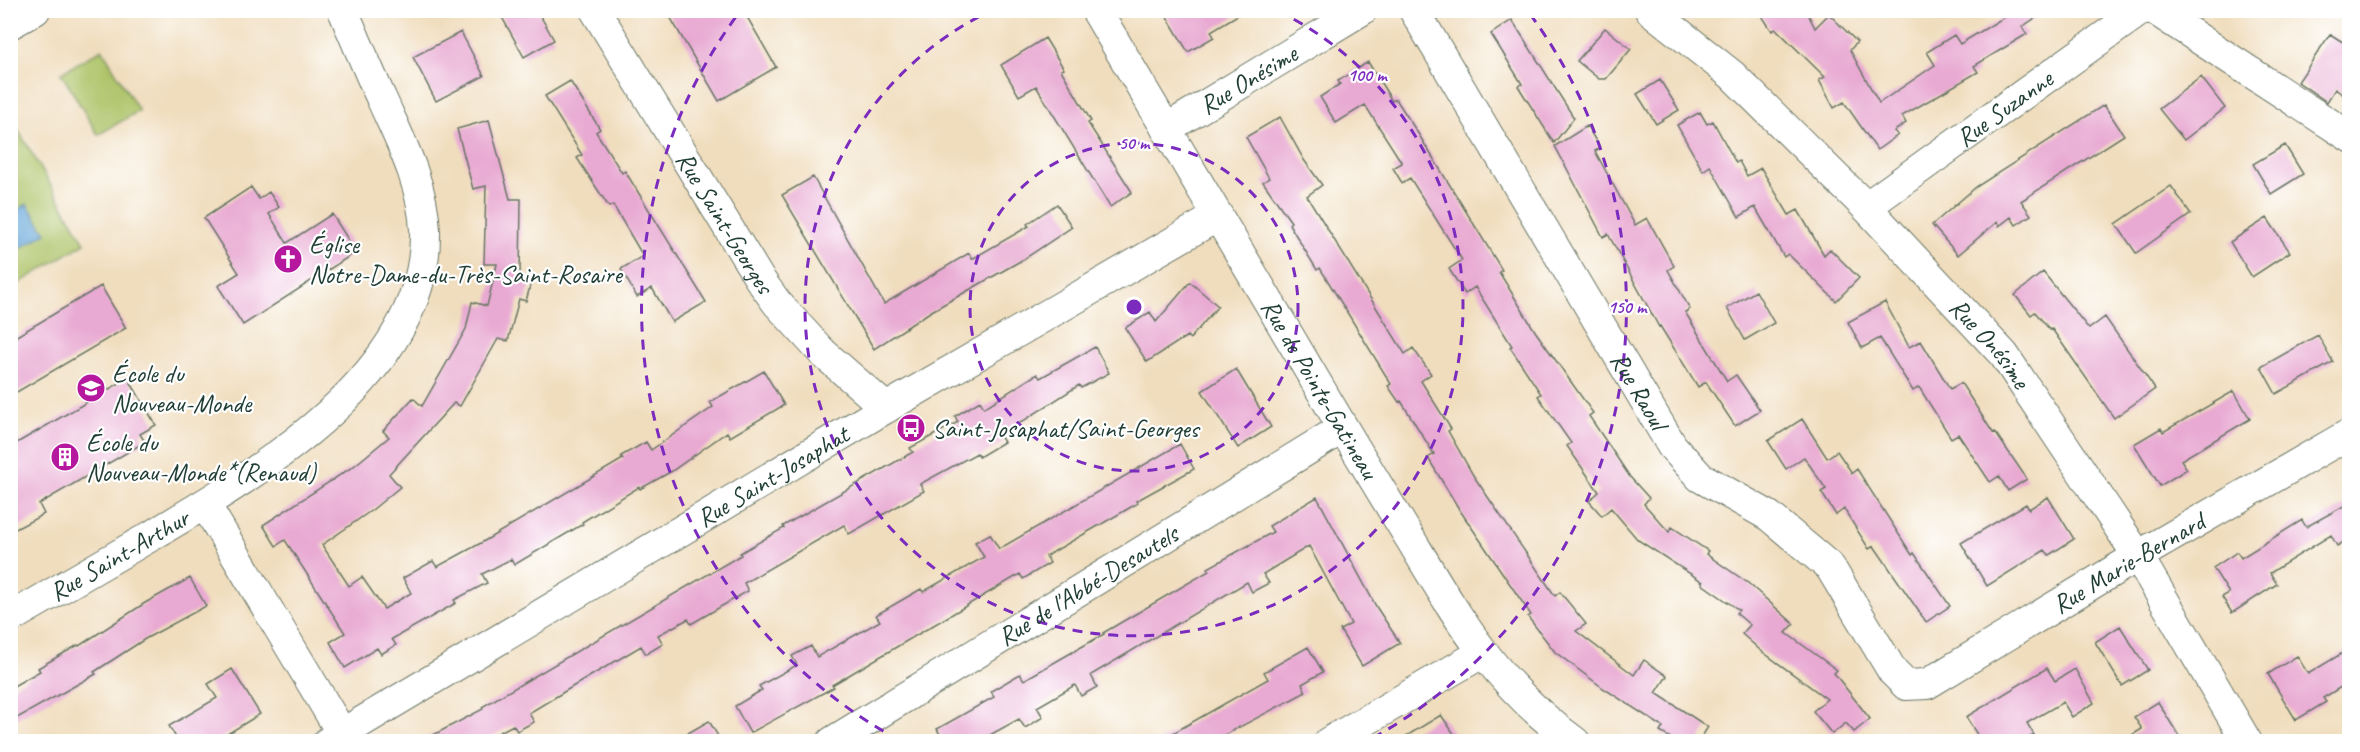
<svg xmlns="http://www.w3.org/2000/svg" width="2360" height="752" font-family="Caveat,sans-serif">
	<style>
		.green { fill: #adc367; stroke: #66804e; stroke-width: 1.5 }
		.water { fill: #65a5d8; stroke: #427186; stroke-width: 1.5 }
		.building { fill: #e8a9d2 }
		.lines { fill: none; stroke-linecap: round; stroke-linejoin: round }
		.minor-casing { stroke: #687564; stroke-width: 32 }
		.minor { stroke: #fff; stroke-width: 30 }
		.ring { fill: none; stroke: #7b2cbf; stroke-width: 3; stroke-dasharray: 10 8 }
		.labels { text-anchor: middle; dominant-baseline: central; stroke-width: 4.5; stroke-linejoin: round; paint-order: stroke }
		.street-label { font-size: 26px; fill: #1f3d34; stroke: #fff }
		.poi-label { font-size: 26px; fill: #1f3d34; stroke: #fff; text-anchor: start }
		.centre { fill: #7b2cbf; stroke: #fff; stroke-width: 3 }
		.ring-label { font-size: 18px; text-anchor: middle; font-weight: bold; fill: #7b2cbf; stroke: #fff; stroke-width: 4.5; stroke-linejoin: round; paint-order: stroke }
	</style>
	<rect width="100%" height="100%" fill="#fff"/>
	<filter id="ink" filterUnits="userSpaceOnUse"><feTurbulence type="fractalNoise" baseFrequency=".0167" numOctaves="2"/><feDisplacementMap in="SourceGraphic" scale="12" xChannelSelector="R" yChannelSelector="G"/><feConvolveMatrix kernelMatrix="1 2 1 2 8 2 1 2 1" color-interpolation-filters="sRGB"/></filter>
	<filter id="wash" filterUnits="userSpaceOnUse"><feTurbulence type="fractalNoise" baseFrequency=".008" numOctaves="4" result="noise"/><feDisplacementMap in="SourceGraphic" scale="24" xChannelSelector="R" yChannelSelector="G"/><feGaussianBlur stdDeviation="1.35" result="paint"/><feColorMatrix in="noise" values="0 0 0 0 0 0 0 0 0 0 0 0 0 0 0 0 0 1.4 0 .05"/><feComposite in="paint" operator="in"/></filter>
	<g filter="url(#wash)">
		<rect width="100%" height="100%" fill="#f0ddbd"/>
		<path class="green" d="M102,49l37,62 -41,24 -37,-62z
			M11,118l74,125 -75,46z"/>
		<path class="water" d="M27,204l19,29 -35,21v-40z"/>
		<g id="blocks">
			<path class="building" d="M498,10h39l17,30 -30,17z
				M666,10h77l33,57 -57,34z
				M1163,10h83l-35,21 3,6 -26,15z
				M1758,10h51l-2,2 8,16 14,-14 28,28 -7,8 29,53 56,-38 -8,-13 27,-17 6,9 56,-34h31l-25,17 5,7 -53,32 4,6 -76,44 4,7 -12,8 4,4 -21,15 -33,-48 -10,6 -15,-28 6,-3 -49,-48 -4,2z
				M1512,20l62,98 -20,25 -36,-57 4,-2 -31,-50z
				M1605,28l26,21 -25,30h-7l-22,-18z
				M461,32l23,44 -48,25 -23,-44z
				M2330,34l19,12v53l-14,-10 -8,13 -29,-20z
				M1045,38l19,31 -3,1 30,51 -3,2 44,69 -22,15 -74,-121 -17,10 -18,-31z
				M1368,62l24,39 4,-2 23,36 83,135 -3,2 36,59 58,82 -4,3 41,61 19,21 -5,6 25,28 3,-5 36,24 -2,3 42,29 46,41 -8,9 51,37 -3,3 36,46 -16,13 -8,-9 -14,11 -19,-23 14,-12 -67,-49 -18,-16 8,-9 -14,-12 3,-3 -37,-26 1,-2 -65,-42 -27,-32 -9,8 -13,-15 10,-9 -32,-46 4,-3 -33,-47 3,-2 -31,-47 2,-1 -37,-59 -10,7 -16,-25 13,-9 -52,-82 -8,5 -9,-15 9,-5 -37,-58 -29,18 -16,-26 20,-13 -2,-3z
				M2201,77l24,31 -41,32 -25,-31z
				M1660,80l19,30 -23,14 -19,-30z
				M570,81l30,48 -4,3 26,41 3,-2 81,131 -34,20 -20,-34 -15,9 -16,-28 22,-13 -30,-51 -4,2 -32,-49 5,-3 -37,-59z
				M2104,105l20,30 -103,66 10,14 -15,10 -5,-8 -12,9 -2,-4 -39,33 -26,-30 44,-38z
				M1700,112l7,12 6,-3 23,42 3,-2 8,15 14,-8 28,47 9,-5 26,45 6,-6 29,29 -23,23 -48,-47 -4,3 -29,-50 -16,10 -29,-51 -7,5 -26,-46z
				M1280,117l24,43 18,25 -15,11 98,158 8,-6 18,26 -10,7 30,48 -3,2 25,44 82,121 5,-4 26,32 -10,7 58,44 10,-15 23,16 -11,17 52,34 -9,14h-23l-16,-9 3,-5 -60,-39 -48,-36 -27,-35 3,-2 -72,-106 -31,-51 6,-4 -33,-53 -2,1 -11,-16 3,-2 -71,-116 -3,2 -28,-46 2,-2 -28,-40 6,-4 -23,-41z
				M489,120l21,79h11l-1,81 11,3 -5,18 -7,-2 -11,42 -10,-2 -38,67 -6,-3 -65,71 11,13 -28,23 -50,35 27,41 13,-9 22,32 27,-16 -8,-15 30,-17 4,6 44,-24 142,-84 -2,-3 25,-14 5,8 62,-43 -3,-5 54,-31 20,34 -54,32 -3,-5 -55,39 -32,18 -1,-2 -57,35 1,2 -69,41 -3,-6 -29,15 5,9 -33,17 2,3 -64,36 4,6 -15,9 -4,-6 -32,20 -15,-26 15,-9 -60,-93 -9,6 -13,-21 91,-59 35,-29 -6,-6 30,-33 9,8 44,-77 6,-27 15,4 10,-42h-13l2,-78 -13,3 -16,-60z
				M1587,126l13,22 -5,3 40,74 12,-7 27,48 -6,4 22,39 -5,3 42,69 9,-6 24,35 -25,16 -29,-44 -8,5 -38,-61 -1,1 -51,-93 -5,3 -48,-91z
				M2285,145l18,29 -32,20 -18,-30z
				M813,177l71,127 85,-51 3,6 57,-33 -2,-2 30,-20 15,23 -48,32 -94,53 -56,37 -92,-154z
				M2171,186l20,28 -55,39 -20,-29z
				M251,187l8,12 10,-7 10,15 -10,7 18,29 45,-29 24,38 -113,73 -25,-39 21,-13 -35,-55z
				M2267,218l23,34 -38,25 -22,-35z
				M2043,272l46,57 16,-12 50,72 -41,29 -62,-89 -2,1 -15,-18 -4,3 -16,-20z
				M1190,282l28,24 -28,33 -3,-3 -40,26 -22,-34 25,-16 6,10z
				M101,286l25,42 -116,68v-56z
				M1756,291l18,32 -29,17 -18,-32z
				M1885,302l24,45 12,-6 29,48 11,-6 32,50 2,-1 32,47 -19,12 -9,-15 -9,6 -32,-48 -7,4 -32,-51 -6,4 -33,-53 -18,10 -14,-26z
				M2318,335l15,27 -57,32 -15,-27z
				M1095,347l14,26 -28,15 -2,-3 -79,51 4,6 -25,15 -2,-4 -57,31 4,7 -75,43 -5,-9 -100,58 4,8 -57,33 -3,-5 -30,16 5,9 -17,10 -5,-8 -69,41 -43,26 5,9 -17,9 -4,-6 -30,16h-61l61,-32 -1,-2 259,-152 -1,-2 44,-25 -1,-2 130,-74 -3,-4 48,-26 -3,-6 25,-15 4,7 53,-34 3,4z
				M1236,369l35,58 -33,21 -36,-57z
				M128,378l28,47 -16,9 5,8 -106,62 5,10 -34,18v-85z
				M2234,391l16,28 -69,41 6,9 -27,17 -26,-42 27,-16 2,4z
				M1802,419l25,39 10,-7 15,22 5,-4 55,86 2,-2 36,53 -24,16 -52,-76 -5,3 -25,-40 -8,6 -15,-23 5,-3 -22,-32 -18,12 -18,-28z
				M1180,444l14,25 -58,32 2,2 -92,53 4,7 -27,16 -3,-5 -188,111 2,2 -84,46 -15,-27 27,-16 -3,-4 38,-21 -5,-9 19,-10 6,11 63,-36 -4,-6 45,-26 2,3 61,-35 -9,-15 15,-8 9,15z
				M1317,497l60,111 23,35 -38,23 -22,-36 11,-6 -42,-78 -46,28 6,9 -17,9 -5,-10 -156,93 6,12 -16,9 -6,-11 -38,22 6,10 -18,11 -6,-9 -40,22h-35l-7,-12 57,-32 -3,-6 29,-17 4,6 80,-46 -1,-1 106,-62 -1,-3 65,-36 -4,-6z
				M2048,497l26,42 -25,16 -4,-5 -58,36 -26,-43 65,-39 3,5z
				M2349,503v36l-12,7 -6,-11 -61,38 7,11 -45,29 -10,-16 7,-4 -16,-25 24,-16 4,6 61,-38 4,7z
				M190,578l16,28 -61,33 -51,33 2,2 -86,48v-34l30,-17 -2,-3 40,-23 1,1 66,-43z
				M2120,626l28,44 -26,16 -27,-44z
				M1308,647l15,25 -21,12 4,8 -93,49h-54l109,-62 -4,-7z
				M2349,649v33l-26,16 3,4 -30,18 -28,-46 29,-18 11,18z
				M2047,668l8,13 20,-12 19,34 -22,14 -9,-15 -36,21 7,12 -11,6h-42l-15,-24z
				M232,669l28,45 -44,27h-38l-9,-15 48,-28 -9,-14z
				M2158,702l24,39h-60l20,-12 -8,-12z
				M1441,715l18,26h-61z
				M709,721l12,20h-47z"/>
		</g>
	</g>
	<g filter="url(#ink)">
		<use href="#blocks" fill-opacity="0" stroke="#687564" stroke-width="1.5"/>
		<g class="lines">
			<g class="minor-casing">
				<g id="minor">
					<path id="s1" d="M595,10l164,268 18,25 45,49 64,56"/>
					<path id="s2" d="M1096,10c75,128 151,255 226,382 29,50 59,99 89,148 48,80 85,145 164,202"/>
					<path id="s3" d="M1414,10l258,436 28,31 69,39 61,51 63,105 13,13 21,-1 211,-128 211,-122"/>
					<path id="s4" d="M1650,10l82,65 134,132 138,148 134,201 109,186"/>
					<path d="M2155,10l195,127"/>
					<path d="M10,24l25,-14"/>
					<path id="s5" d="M1166,129l196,-119"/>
					<path id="s6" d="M1866,207l275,-197"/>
					<path d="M205,504l142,238"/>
					<path id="s7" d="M10,618c47,-27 94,-55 141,-82 107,-63 278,-163 274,-306 -2,-45 -24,-88 -42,-128 -14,-30 -27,-61 -40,-92"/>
					<path id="s8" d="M328,742l558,-334 332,-192"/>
					<path id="s9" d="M832,742l511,-314"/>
					<path d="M1329,742l153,-89"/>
				</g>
			</g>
			<use href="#minor" class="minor"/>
		</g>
	</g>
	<g class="ring">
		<circle cx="1134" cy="307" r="164"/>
		<path d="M1278 11A329 329 0 1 1 990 11"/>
		<path d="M899 740A493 493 0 0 1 738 14M1530 14A493 493 0 0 1 1369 740"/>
	</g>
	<defs>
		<g id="church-disc" transform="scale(1.5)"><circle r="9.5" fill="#b5179e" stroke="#fff"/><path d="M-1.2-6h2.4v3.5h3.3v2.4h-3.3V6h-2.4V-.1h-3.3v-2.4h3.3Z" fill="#fff"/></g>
		<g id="school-disc" transform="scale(1.5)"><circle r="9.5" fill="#b5179e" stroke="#fff"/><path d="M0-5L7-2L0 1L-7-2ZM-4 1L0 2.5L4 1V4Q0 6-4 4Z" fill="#fff"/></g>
		<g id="bus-disc" transform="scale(1.5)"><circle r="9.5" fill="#b5179e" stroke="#fff"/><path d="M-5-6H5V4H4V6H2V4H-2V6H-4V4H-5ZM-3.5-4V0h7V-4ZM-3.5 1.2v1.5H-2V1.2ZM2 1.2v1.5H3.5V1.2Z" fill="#fff"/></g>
		<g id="building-disc" transform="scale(1.5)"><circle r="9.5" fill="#b5179e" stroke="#fff"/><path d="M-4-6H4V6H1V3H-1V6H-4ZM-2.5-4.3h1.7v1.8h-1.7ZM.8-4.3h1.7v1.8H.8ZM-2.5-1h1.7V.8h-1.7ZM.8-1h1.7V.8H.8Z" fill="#fff"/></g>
	</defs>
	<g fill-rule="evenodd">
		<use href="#church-disc" x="288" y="259"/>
		<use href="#school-disc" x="91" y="388"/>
		<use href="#bus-disc" x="911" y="428"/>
		<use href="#building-disc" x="65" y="457"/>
	</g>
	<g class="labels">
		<g class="street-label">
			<text stroke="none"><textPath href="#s5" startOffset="96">Rue Onésime</textPath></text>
			<text stroke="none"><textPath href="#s6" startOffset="170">Rue Suzanne</textPath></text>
			<text stroke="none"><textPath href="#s1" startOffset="249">Rue Saint-Georges</textPath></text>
			<text stroke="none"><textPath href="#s4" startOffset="477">Rue Onésime</textPath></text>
			<text stroke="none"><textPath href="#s2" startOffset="440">Rue de Pointe-Gatineau</textPath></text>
			<text stroke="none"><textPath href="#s3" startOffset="442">Rue Raoul</textPath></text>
			<text stroke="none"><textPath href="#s8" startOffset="518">Rue Saint-Josaphat</textPath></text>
			<text stroke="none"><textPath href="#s7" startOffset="126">Rue Saint-Arthur</textPath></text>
			<text stroke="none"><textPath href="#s3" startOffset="1104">Rue Marie-Bernard</textPath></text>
			<text stroke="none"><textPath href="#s9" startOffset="300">Rue de l'Abbé-Desautels</textPath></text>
		</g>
		<g class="poi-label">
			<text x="309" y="244">Église<tspan x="309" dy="30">Notre-Dame-du-Très-Saint-Rosaire</tspan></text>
			<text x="112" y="373">École du<tspan x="112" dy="30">Nouveau-Monde</tspan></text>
			<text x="932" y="428">Saint-Josaphat/Saint-Georges</text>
			<text x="86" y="442">École du<tspan x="86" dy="30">Nouveau-Monde*(Renaud)</tspan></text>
		</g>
	</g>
	<circle cx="1134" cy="307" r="9" class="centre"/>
	<g class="ring-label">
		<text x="1367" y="81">100 m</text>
		<text x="1134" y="149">50 m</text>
		<text x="1627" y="313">150 m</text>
	</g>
	<rect width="2360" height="752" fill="none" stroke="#fff" stroke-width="36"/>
</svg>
